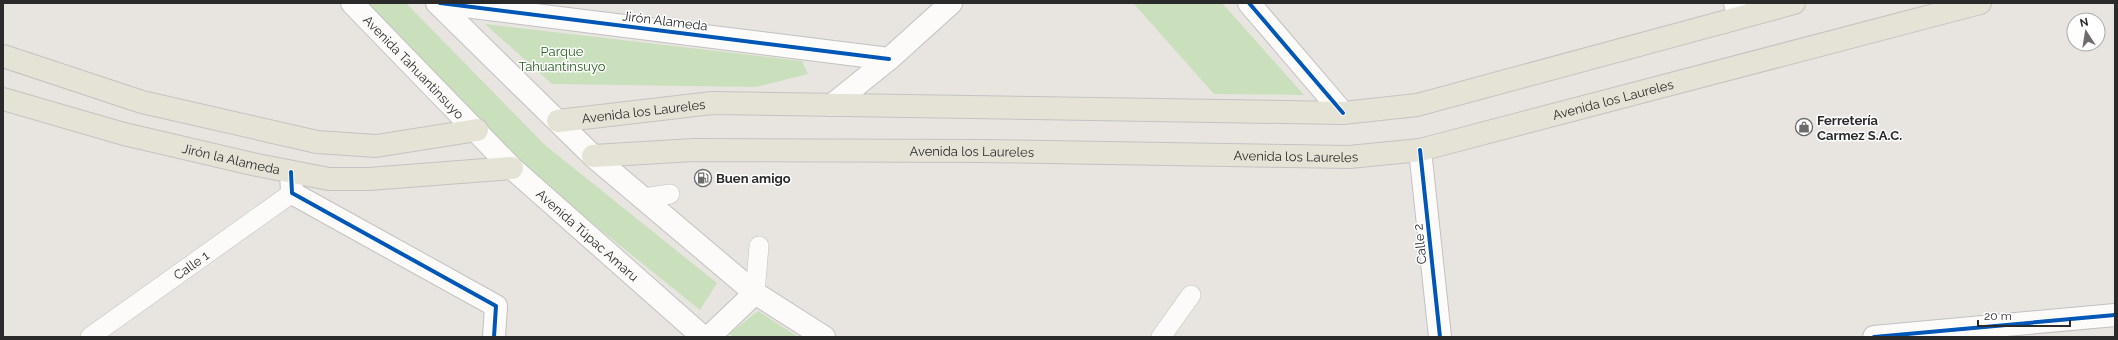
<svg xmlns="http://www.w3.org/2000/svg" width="2118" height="340" font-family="Raleway,sans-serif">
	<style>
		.green { fill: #cae0bd }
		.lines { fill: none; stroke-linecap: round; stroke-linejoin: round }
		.service-casing { stroke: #c2c1c0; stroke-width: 20 }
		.minor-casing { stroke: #c2c1c0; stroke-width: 24 }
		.tertiary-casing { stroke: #c2c1c0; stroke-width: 24 }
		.secondary-casing { stroke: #c2c1c0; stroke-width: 24 }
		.primary-casing { stroke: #c4c3c2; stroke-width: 24 }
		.service { stroke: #fcfbfa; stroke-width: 19 }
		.minor { stroke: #fcfbfa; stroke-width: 22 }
		.tertiary { stroke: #fcfbfa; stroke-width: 22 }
		.secondary { stroke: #fcfbfa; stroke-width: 22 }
		.primary { stroke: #e5e2d6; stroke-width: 22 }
		.cycleway-casing { stroke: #fff; stroke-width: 6 }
		.cycleway { stroke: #0057b8; stroke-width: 4 }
		.labels { text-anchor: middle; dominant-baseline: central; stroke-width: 3; stroke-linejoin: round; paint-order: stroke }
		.street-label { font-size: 13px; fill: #2a2a2a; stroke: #fff }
		.park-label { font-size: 13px; fill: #2b6021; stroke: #fff }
		.poi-label { font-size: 13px; font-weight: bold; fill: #2a2a2a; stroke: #fff; text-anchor: start }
	</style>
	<rect width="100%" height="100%" fill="#e8e5e1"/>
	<path class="green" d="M359,3h47l139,142 172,138 -17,27 -175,-141z
		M1133,3h89l82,92 -90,-1z
		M485,24l317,37 6,13 -52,13 -204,-3z
		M758,311l40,26h-64l-5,-3z"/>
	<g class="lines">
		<g class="service-casing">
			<g id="service">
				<path d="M644,198l26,-4"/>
				<path d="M755,293l4,-47"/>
				<path id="s1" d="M90,337l202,-144"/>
				<path d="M1161,337l30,-42"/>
			</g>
		</g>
		<g class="minor-casing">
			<path id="minor" d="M440,3l449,56
				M1735,3l3,14
				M1420,150l20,187
				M291,172l1,21 204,113 -2,31
				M1874,337l241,-22"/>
		</g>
		<g class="tertiary-casing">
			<path id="tertiary" d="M1249,3l94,110
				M832,105l57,-46 62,-56"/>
		</g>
		<g class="secondary-casing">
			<g id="secondary">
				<path id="s2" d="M352,3l160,165 191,169"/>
				<path d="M437,3l156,153 162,137 69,44"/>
				<path d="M709,337l46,-44"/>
			</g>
		</g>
		<g class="primary-casing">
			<g id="primary">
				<path d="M3,56l139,46 175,40 59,4 101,-16"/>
				<path id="s3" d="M3,99l121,35 133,31 72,14h40l143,-11"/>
				<path id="s4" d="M558,121l154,-18 631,10 74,-8 377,-102"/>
				<path id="s5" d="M593,156l101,-6 287,1 368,6 71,-7 560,-147"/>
			</g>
		</g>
		<use href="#service" class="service"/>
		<use href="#minor" class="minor"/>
		<use href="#tertiary" class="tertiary"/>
		<use href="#secondary" class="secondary"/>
		<use href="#primary" class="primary"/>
		<g class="cycleway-casing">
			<path id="cycleway" d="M440,3l449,56
				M1249,3l94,110
				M1420,150l20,187
				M291,172l1,21 204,113 -2,31
				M1874,337l241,-22"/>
		</g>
		<use href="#cycleway" class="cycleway"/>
	</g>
	<defs>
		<g id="shop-ring" transform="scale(0.9)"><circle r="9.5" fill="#fff" stroke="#6c6b6a" stroke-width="1.5"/><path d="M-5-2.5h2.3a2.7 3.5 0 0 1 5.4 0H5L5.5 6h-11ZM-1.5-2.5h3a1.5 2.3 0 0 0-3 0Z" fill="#6c6b6a"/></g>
		<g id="fuel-ring" transform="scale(0.9)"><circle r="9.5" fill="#fff" stroke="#6c6b6a" stroke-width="1.5"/><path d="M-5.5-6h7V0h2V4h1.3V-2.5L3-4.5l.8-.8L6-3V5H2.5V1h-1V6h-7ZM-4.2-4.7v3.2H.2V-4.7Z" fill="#6c6b6a"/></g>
	</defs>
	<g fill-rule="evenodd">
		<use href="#shop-ring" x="1804" y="127"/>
		<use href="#fuel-ring" x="703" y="178"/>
	</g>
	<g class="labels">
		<g class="street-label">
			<text transform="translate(665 21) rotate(7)">Jirón Alameda</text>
			<text stroke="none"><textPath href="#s2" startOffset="89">Avenida Tahuantinsuyo</textPath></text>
			<text stroke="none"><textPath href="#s5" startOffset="1027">Avenida los Laureles</textPath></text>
			<text stroke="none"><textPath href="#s4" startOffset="86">Avenida los Laureles</textPath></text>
			<text stroke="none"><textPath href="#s5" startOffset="379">Avenida los Laureles</textPath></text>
			<text stroke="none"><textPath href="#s5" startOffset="703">Avenida los Laureles</textPath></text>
			<text stroke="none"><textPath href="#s3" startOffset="236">Jirón la Alameda</textPath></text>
			<text stroke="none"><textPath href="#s2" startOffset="331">Avenida Túpac Amaru</textPath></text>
			<text transform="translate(1420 244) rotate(-96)">Calle 2</text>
			<text stroke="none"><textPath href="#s1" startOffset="124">Calle 1</textPath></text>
		</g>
		<g class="park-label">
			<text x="562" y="51">Parque<tspan x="562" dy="15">Tahuantinsuyo</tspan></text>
		</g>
		<g class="poi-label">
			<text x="1817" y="120">Ferretería<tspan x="1817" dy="15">Carmez S.A.C.</tspan></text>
			<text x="716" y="178">Buen amigo</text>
		</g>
	</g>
	<rect width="2118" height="340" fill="none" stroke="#2a2a2a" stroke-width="8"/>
	<g transform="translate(2086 32) rotate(348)"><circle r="19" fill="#ffffff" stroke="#aaaaaa"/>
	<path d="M0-3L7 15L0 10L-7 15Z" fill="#6c6b6a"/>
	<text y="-6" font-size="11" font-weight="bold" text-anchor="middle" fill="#2a2a2a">N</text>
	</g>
	<path d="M1978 320v6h92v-6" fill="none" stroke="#2a2a2a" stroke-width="2"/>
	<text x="1984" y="320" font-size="12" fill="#2a2a2a" stroke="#ffffff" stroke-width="3" paint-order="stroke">20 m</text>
</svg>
